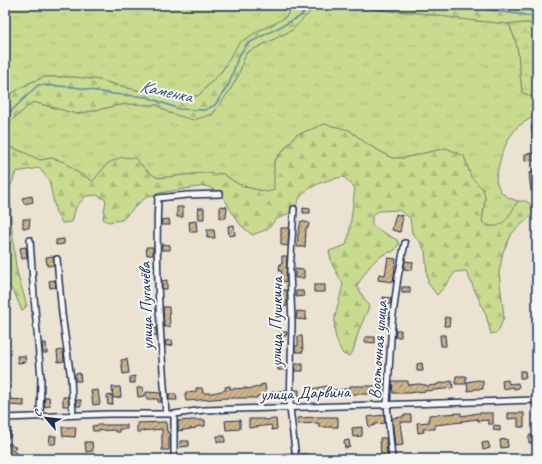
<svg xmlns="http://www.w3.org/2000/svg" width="542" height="464" font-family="Caveat,sans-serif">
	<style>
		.grass { fill: url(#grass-tufts); stroke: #728576 }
		.forest { fill: url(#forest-firs); stroke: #728576 }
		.wetland { fill: url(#wetland-marsh); stroke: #728576 }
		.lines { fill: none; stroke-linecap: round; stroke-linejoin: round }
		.stream { stroke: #588cad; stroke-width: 1.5 }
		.building { fill: url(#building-hatch); stroke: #1b2f5e }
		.street-casing { stroke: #1b2f5e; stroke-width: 8 }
		.street { stroke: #f6f6f2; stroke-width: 5 }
		.labels { text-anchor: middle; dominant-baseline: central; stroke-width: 4; stroke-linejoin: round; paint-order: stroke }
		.street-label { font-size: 17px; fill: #1b2f5e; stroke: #f6f6f2 }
		.water-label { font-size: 18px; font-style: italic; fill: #34567f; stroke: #f6f6f2 }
	</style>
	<defs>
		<pattern id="grass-tufts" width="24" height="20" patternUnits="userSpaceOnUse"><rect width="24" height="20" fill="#c8db8f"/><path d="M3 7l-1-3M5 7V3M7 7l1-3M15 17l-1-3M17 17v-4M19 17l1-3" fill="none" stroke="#abbc7e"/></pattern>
		<pattern id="forest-firs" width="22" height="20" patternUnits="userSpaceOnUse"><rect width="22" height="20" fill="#c8db8f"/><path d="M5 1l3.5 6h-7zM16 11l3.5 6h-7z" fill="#abbc7e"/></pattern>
		<pattern id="wetland-marsh" width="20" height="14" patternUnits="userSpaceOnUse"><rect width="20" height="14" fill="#c8db8f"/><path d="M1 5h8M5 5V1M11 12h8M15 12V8" fill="none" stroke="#abbc7e"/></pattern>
		<pattern id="building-hatch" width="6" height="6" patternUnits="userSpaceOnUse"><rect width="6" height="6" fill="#d0b485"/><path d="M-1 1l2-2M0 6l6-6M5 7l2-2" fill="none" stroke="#a89370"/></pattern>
	</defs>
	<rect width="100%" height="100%" fill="#ebe2d1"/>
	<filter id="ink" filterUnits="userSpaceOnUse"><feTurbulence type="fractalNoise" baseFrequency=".025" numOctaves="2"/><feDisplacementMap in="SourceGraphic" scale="8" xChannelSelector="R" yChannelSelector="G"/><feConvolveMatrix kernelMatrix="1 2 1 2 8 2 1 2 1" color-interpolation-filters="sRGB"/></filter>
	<g filter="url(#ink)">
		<path class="grass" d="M5,5h289c-10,16 -17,19 -34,25l-62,66h-14l-49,-6 -36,-10 -24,-3h-30l-16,6 -15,10 -9,2z
			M335,5h13l32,5 40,3 48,7 41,4 6,15 3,13 4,40 15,8v14l-20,13 -8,11 -7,15 -4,16 -2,12 5,11 8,6 9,3c-9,15 -15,34 -36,22l3,-25 -2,-9 -12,-12 -7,-21 -18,-8 -42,10h-12l-25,-14 -18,-14 -53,5 -22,26 1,29 -7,2 -19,-4 -11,-4 -15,-10 -20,-1 -45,5 -11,-7 -12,-13 -27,5 -15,19 -16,-10 -13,-10 -12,-4 -12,2 -17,-8 -18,-7v-19l28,-24 44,12 48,-10 32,1 12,8 44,1 17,-24 8,-14 8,-23 46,-23 21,-21z
			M492,5h45v5l-6,1z"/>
		<path class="forest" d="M294,5h41l-22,4 -21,21 -46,23 -8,23 -8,14 -17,24 -20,6 -24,-7 -12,-8 -32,-1 -48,10 -44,-12 -28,24v-31l9,-3 15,-9 16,-6h30l24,3 36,10 49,6h14l24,-25 17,-28 21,-13 10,-4 16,-9z
			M348,5h144l39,6 6,-1v16l-9,-3 -19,1 -41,-4 -48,-7 -40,-3z
			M325,124l24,6 18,14 25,14h12l42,-10 18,8 7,21 12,12 2,9 -3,24c20,13 27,-7 36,-21h8l7,5v7l-5,6 -12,10 -5,6 -8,17 -4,21 5,44 -6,15 -7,2 -5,-19 -20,-44 -11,1 -9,13 -9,10 -9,-12 -3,-32 -5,-9 -8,-9 -2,-15 -11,-8 -20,1 -7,4v10l9,6 16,9 2,4 -5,7c-19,4 -28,19 -37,35l12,21 -10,23 -6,21 -3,5 -7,-2c-16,-28 -6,-41 0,-70l-11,-20 -3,-13 17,-6 3,-10 6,-47 -11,-11c-16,2 -31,7 -42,18 -4,4 -5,10 -8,14 -3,4 -14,9 -18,10l-8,10 -16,6c-4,-4 -9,-7 -12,-11 -13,-15 -13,-32 -35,-38l-46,7 -10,3 -8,5 -19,19 -14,2 -5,-3 3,-19 -9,-5 -11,1 -10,11 -4,15 -10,1 -6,-10 -7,-33 -10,-12 -23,4 -6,16 1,31 5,49 11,38 -5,5 -7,-17 -10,-13v-136l18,7 17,8 12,-2 12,4 13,10 16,9 15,-18 14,-6 13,1 12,13 11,7 45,-5 20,1 15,10 11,4 19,4 6,-2v-28l22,-27z"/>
		<path class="wetland" d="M528,23l9,3v74l-15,-8 -4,-40 -3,-13 -6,-15z"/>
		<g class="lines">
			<path class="stream" d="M420,5l64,4 53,8
				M5,117l33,-32 36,2 39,7 34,3 32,12 26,1 10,-5 14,-21 9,-27 9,-13 54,-28 9,-11"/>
		</g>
		<path class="building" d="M535,153l1,7 -11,1v-7z
			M537,172v18l-6,1 -2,-18z
			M32,196l1,6 -9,2 -2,-6z
			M220,206l7,1 -1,11h-6z
			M177,207h6v10h-6z
			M198,208h6v11h-5z
			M303,208l7,1v4h-7z
			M396,214l7,2 -3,16 -8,-2z
			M23,219h7l-1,9h-6z
			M169,219l1,6h-8l-1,-5z
			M196,221l1,11h-7l-1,-10z
			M301,221l8,2 -1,5h-2l-1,19h-8l1,-13z
			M234,225l1,10 -6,1 -1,-10z
			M281,228h8l-1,18 -7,-1z
			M207,230h7l1,8h-8z
			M64,239v5l-8,1v-5z
			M162,244l8,1v5h-8z
			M26,247l1,11 -5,1 -2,-11z
			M146,247h7v8h-6z
			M53,256l1,9 -7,1 -1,-9z
			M282,256h5l-1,26 -6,-1 2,-10h-3l1,-7h2z
			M388,258l8,1 -3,23 -15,-2 1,-6 6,1z
			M405,261l8,1 -1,8 -8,-1z
			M295,269l9,1v8h-9z
			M55,280l1,7 -6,1 -1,-7z
			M167,280v9h-5v-8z
			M314,285h11v7h-11z
			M402,287h8v6h-8z
			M279,290h8v16l-7,1z
			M296,291h7l1,5 -8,1z
			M383,297l8,1 -1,6h-7z
			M163,307h6l1,20h-6z
			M297,311l9,1v8l-10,-1z
			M445,317l5,1 -1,8h-5z
			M149,328h7l1,7 -7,1z
			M396,330h5v7h-6z
			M279,332h8l-1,4h-7z
			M440,335h5l1,11h-5z
			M298,336h4l1,16h-8v-6h3z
			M365,337h10v6l-10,-1z
			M172,340l1,5 -7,1 -1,-5z
			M42,343h4l1,10h-4z
			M63,350l1,11 -6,1 -1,-11z
			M17,356h8l1,6 -8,1z
			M127,359l2,14 -6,1 -2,-14z
			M422,363l1,8h-6v-7z
			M286,364v6h-8v-5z
			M295,364h8v7h-8z
			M520,371h5l1,7h-6z
			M80,373l1,8h-6v-7z
			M135,376v7h-5v-6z
			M456,376h10v8h-11z
			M478,380l5,1v8h-9v1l-6,1 -1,-9z
			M508,380l1,4 9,-1 1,5 -5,1v-2l-11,2 -1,-8z
			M392,381h16v4l11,-1 7,1v1l11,-1v-1l15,-3 1,7 -45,5h-15z
			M265,384l1,11 -9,1v2h-31l-40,3 -1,-8 11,-1v-4h6l1,5h9l14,-3 -1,-3 5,-1v3l17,-1v1l13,-2v-2z
			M327,386v3l13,1 10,-2v-2h33l-1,8h-36v1l-5,1 -9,-1v-2l-14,1 1,3h-7l-1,-8z
			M112,387h8l1,10 -8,1z
			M143,387l1,9 -6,1 -1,-9z
			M98,390l2,14 -7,1 -2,-14z
			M286,390v7h-14l-1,-5z
			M294,390h5v7h-5z
			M146,392l15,1v9h-3v-3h-12z
			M169,394h7l1,6h-8z
			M112,395l1,9 -5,1 -1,-9z
			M45,397h4l1,9 -6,1z
			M63,397h5l1,9h-6z
			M10,399l14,1v6l-15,-1z
			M76,400h5v6h-4z
			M461,413v3l17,-3h15v11h-5v-4l-10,1v-2l-16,2v1l-27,3v4h-12l1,3 -6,1 -1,-10 12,-1v-7z
			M508,413h16v14h-6v-9l-10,1z
			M384,415l1,8 -10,1v1l-6,2 -2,-10z
			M403,415h8v7h-11l3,23 -8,1 -3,-28 11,-1z
			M319,417h19v10h-19v-4l-21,1 -1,-6z
			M249,419h15v1l12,-1 1,10 -5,1 -1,-5 -22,3z
			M194,420h11v6l-10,1 1,1 -18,3v-10z
			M240,420v9l-14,1 -1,-9z
			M166,422l1,10h2v18h-7v-21l-20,2v1h-5v-9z
			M98,425h29v4h-8v3h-4v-2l-22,1 -1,-5z
			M494,425l6,1v5l-7,-1z
			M5,427l6,1 -1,9h-5z
			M62,427h14l-1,10 -12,-1z
			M362,427v9l-9,1 -1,-9z
			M529,435l5,1v7h-5z
			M50,436h6l-1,8h-6z
			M217,436h8v6h-8z
			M380,438h6l1,21h-6z
			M507,439l1,8 -7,1 -1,-8z
			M349,440l1,7 -5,1 -1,-7z
			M180,441h9v5l-9,1z
			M85,442h7l1,9 -7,1z
			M488,442l2,6 -7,2 -1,-7z
			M9,443l7,4 -3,4 14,8h-9l-13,-7z
			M291,453l1,5 -10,1v-5z
			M301,454h6l1,5h-7z"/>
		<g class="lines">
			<g class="street-casing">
				<path id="street" d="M535,127l2,14
					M294,209l-4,62 2,51 -2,86 6,51
					M30,240l4,57 7,81 -1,39
					M57,259l5,55 9,65 2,36
					M166,413c-5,-71 -11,-143 -8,-215l30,-3 32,-1
					M174,414v45
					M5,418l103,-4h66l30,-4 333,-10
					M392,459l-5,-55 5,-82 6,-45 7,-34"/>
			</g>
			<use href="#street" class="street"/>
		</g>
	</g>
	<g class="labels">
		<g class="street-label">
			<text transform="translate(146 306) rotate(-92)">улица Пугачёва</text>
			<text transform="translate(276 322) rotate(-90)">улица Пушкина</text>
			<text transform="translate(378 350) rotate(-86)">Восточная улица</text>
			<text transform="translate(305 393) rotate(-2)">улица Дарвина</text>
		</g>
		<g class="water-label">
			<text transform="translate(166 91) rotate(12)">Каменка</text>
		</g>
	</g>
	<rect width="542" height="464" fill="none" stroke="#f6f6f2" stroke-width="20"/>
	<rect x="10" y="10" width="522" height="444" fill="none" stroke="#1b2f5e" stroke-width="1.5" filter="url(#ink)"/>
	<g transform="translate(46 418) rotate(298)" stroke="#f6f6f2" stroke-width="3" paint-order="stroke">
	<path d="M0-3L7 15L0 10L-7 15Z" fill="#1b2f5e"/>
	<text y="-6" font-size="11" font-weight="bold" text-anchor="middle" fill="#1b2f5e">С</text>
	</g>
</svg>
